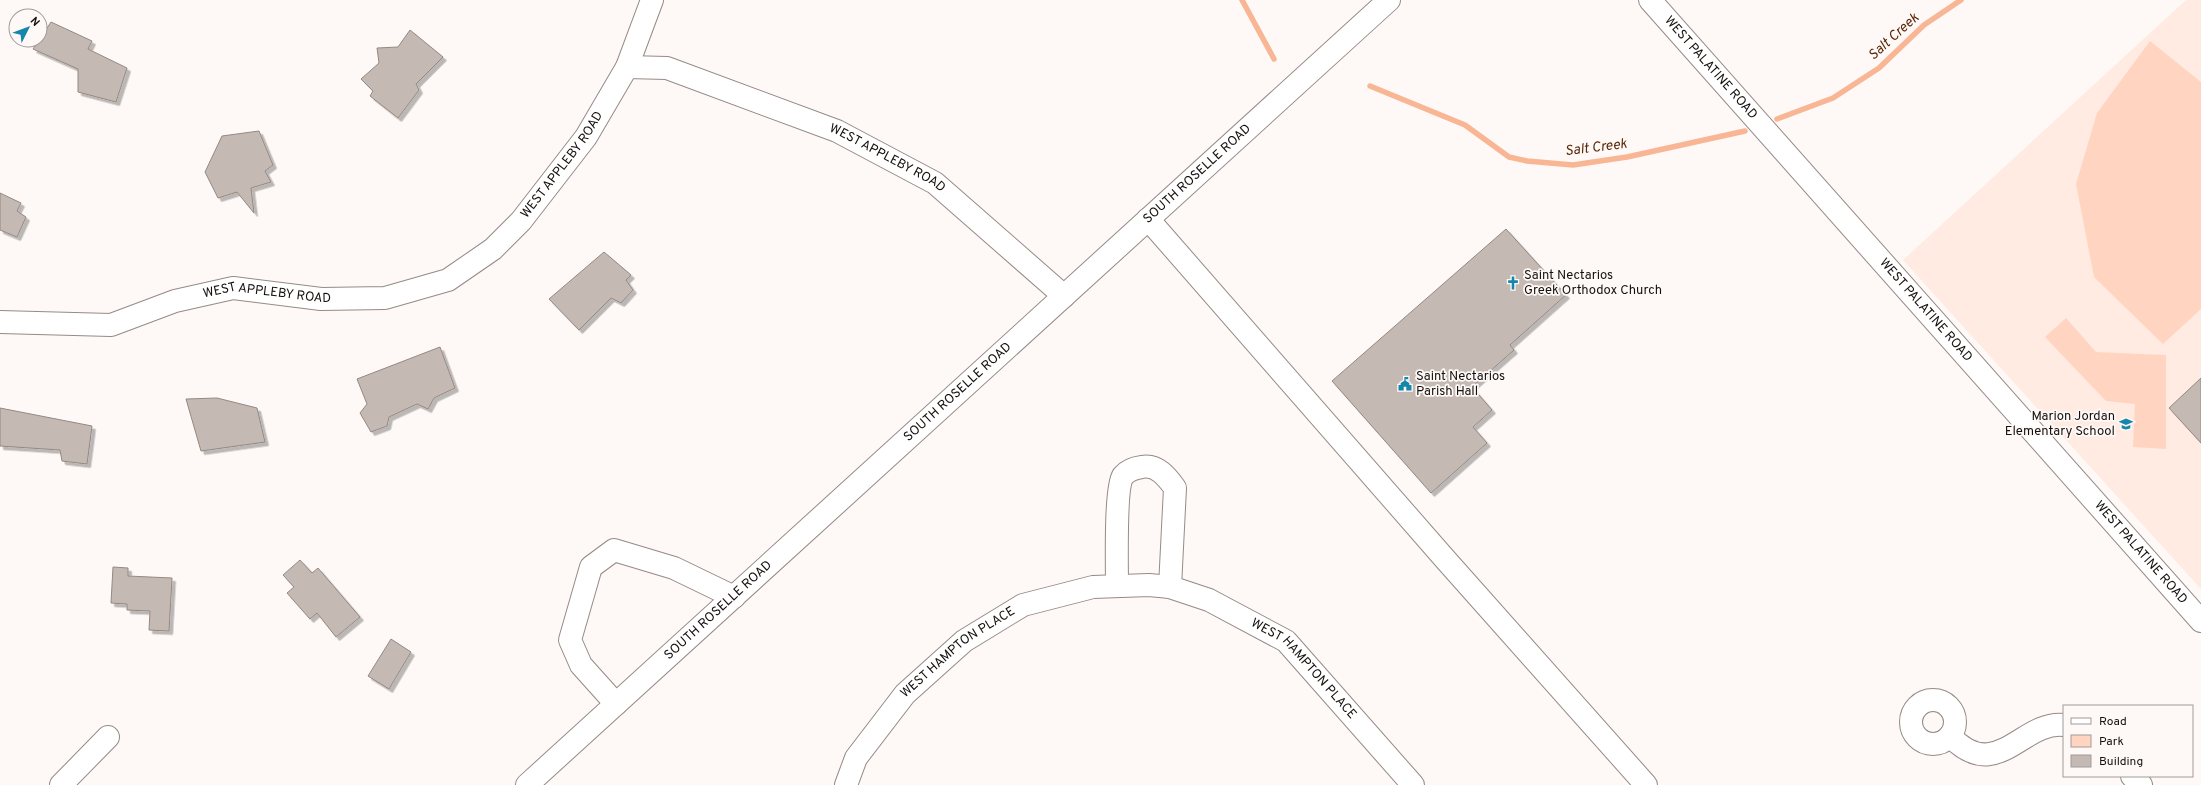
<svg xmlns="http://www.w3.org/2000/svg" width="2201" height="785" font-family="Overpass,sans-serif">
	<style>
		.built { fill: #ffebe1 }
		.green { fill: #ffd5c1 }
		.lines { fill: none; stroke-linecap: round; stroke-linejoin: round }
		.stream { stroke: #f8b695; stroke-width: 5.5 }
		.building { fill: #c5b9b3; stroke: #948883; filter: url(#shadow) }
		.minor-casing { stroke: #968a85; stroke-width: 24 }
		.major-casing { stroke: #968a85; stroke-width: 24 }
		.minor { stroke: #fff; stroke-width: 22 }
		.major { stroke: #fff; stroke-width: 22 }
		.labels { text-anchor: middle; dominant-baseline: central; stroke-width: 3.5; stroke-linejoin: round; paint-order: stroke }
		.street-label { font-size: 13px; fill: #14100e; stroke: #fef9f6 }
		.poi-label { font-size: 13px; fill: #14100e; stroke: #fef9f6; text-anchor: start }
		.water-label { font-size: 14px; font-style: italic; fill: #592607; stroke: #fef9f6 }
	</style>
	<defs>
		<filter id="shadow"><feDropShadow dx="3.5" dy="3.5" stdDeviation="0" flood-color="#0004"/></filter>
	</defs>
	<rect width="100%" height="100%" fill="#fef9f6"/>
	<path class="built" d="M2186,0h15v589l-298,-329z"/>
	<path class="green" d="M2150,41l51,41v227l-38,35 -69,-67 -18,-93 21,-71z
		M2066,318l30,34 70,3v94l-33,-2 2,-43 -29,-3 -61,-64z"/>
	<g class="lines">
		<path class="stream" d="M1242,0l32,59
			M1370,86l95,39 44,32 18,4 46,4 54,-8 118,-26
			M1777,119l56,-21 46,-30 45,-43 37,-25"/>
	</g>
	<path class="building" d="M51,22l41,19 -4,8 39,19 -11,34 -38,-10v-23l-45,-20z
		M410,30l33,27 -27,27 3,6 -21,28 -28,-22 3,-5 -12,-12 18,-16 -2,-15 21,-1z
		M259,131l14,34 -8,6 6,11 -20,6 3,25 -17,-21 -19,6 -13,-26 17,-36z
		M0,193l21,10 -4,8 9,6 -9,20 -17,-7z
		M1506,229l60,66 -56,50 4,5 -42,37 20,23 -19,17 14,16 -56,50 -99,-112z
		M604,252l27,23 -5,5 7,10 -12,13 -10,-5 -32,32 -30,-31z
		M440,347l15,41 -21,10 -6,11 -11,-5 -28,13 -2,9 -16,6 -11,-19 7,-9 -10,-25z
		M2201,378v65l-32,-35z
		M217,398l40,10 8,34 -64,9 -15,-52z
		M0,408l92,18 -5,38 -25,-3 -2,-11 -60,-4z
		M300,560l12,13 6,-5 42,49 -24,20 -19,-24 -7,6 -23,-26 7,-6 -11,-12z
		M113,567l15,1v8l44,2 -3,53 -20,-1 1,-19 -23,-1v-6l-16,-1z
		M391,639l20,13 -22,37 -21,-13z"/>
	<g class="lines">
		<g class="minor-casing">
			<g id="minor">
				<path d="M627,67l25,-67"/>
				<path d="M1148,219l297,340 201,226"/>
				<path id="s1" d="M0,322l111,3 64,-24 58,-13 88,11 64,-1 63,-18 45,-31 28,-28 65,-84 41,-70 40,1 170,63 98,52 129,113"/>
				<path d="M1117,586c0,-19 -2,-98 6,-110 5,-6 11,-8 19,-9 15,-3 25,10 33,21l-5,99"/>
				<circle cx="1933" cy="722" r="22"/>
				<path d="M616,704l-35,-39 -11,-25 21,-73 23,-17 60,18 60,29"/>
				<path d="M1950,736c47,49 72,-16 114,-11"/>
				<path d="M2132,776l9,9"/>
				<path d="M61,785l47,-48"/>
				<path id="s2" d="M846,785l10,-27 49,-64 59,-53 59,-36 70,-18 56,-2 21,2 39,13 77,41 127,144"/>
			</g>
		</g>
		<g class="major-casing">
			<g id="major">
				<path id="s3" d="M1650,0l551,621"/>
				<path id="s4" d="M527,785l862,-785"/>
			</g>
		</g>
		<use href="#minor" class="minor"/>
		<use href="#major" class="major"/>
	</g>
	<defs>
		<g id="church-bare" transform="scale(1.08)"><path d="M-1.2-6h2.4v3.5h3.3v2.4h-3.3V6h-2.4V-.1h-3.3v-2.4h3.3Z" fill="#1586ac" stroke="#fef9f6" stroke-width="2.5" paint-order="stroke"/></g>
		<g id="civic-bare" transform="scale(1.08)"><path d="M-.6-6.5H3V-4.5H.6V-3L4-1V1h2V6H-6V1h2V-1L-.6-3ZM-1.2 2.5V6h2.4V2.5Z" fill="#1586ac" stroke="#fef9f6" stroke-width="2.5" paint-order="stroke"/></g>
		<g id="school-bare" transform="scale(1.08)"><path d="M0-5L7-2L0 1L-7-2ZM-4 1L0 2.5L4 1V4Q0 6-4 4Z" fill="#1586ac" stroke="#fef9f6" stroke-width="2.5" paint-order="stroke"/></g>
	</defs>
	<g fill-rule="evenodd">
		<use href="#church-bare" x="1513" y="283"/>
		<use href="#civic-bare" x="1405" y="384"/>
		<use href="#school-bare" x="2126" y="424"/>
	</g>
	<g class="labels">
		<g class="street-label">
			<text stroke="none"><textPath href="#s3" startOffset="91">WEST PALATINE ROAD</textPath></text>
			<text stroke="none"><textPath href="#s1" startOffset="1017">WEST APPLEBY ROAD</textPath></text>
			<text stroke="none"><textPath href="#s1" startOffset="621">WEST APPLEBY ROAD</textPath></text>
			<text stroke="none"><textPath href="#s4" startOffset="907">SOUTH ROSELLE ROAD</textPath></text>
			<text stroke="none"><textPath href="#s1" startOffset="273">WEST APPLEBY ROAD</textPath></text>
			<text stroke="none"><textPath href="#s3" startOffset="415">WEST PALATINE ROAD</textPath></text>
			<text stroke="none"><textPath href="#s4" startOffset="583">SOUTH ROSELLE ROAD</textPath></text>
			<text stroke="none"><textPath href="#s3" startOffset="739">WEST PALATINE ROAD</textPath></text>
			<text stroke="none"><textPath href="#s4" startOffset="259">SOUTH ROSELLE ROAD</textPath></text>
			<text stroke="none"><textPath href="#s2" startOffset="177">WEST HAMPTON PLACE</textPath></text>
			<text stroke="none"><textPath href="#s2" startOffset="567">WEST HAMPTON PLACE</textPath></text>
		</g>
		<g class="poi-label">
			<text x="1524" y="276">Saint Nectarios<tspan x="1524" dy="15">Greek Orthodox Church</tspan></text>
			<text x="1416" y="377">Saint Nectarios<tspan x="1416" dy="15">Parish Hall</tspan></text>
			<text x="2115" y="417" text-anchor="end">Marion Jordan<tspan x="2115" dy="15">Elementary School</tspan></text>
		</g>
		<g class="water-label">
			<text transform="translate(1894 37) rotate(-42)">Salt Creek</text>
			<text transform="translate(1596 148) rotate(-7)">Salt Creek</text>
		</g>
	</g>
	<rect x="2063" y="705" width="130" height="72" fill="#fef9f6" stroke="#a09c99"/>
	<rect x="2071" y="718" width="20" height="6" fill="#ffffff" stroke="#a09c99"/>
	<text x="2099" y="725" font-size="12" fill="#14100e">Road</text>
	<rect x="2071" y="735" width="20" height="12" fill="#ffd5c1" stroke="#a09c99"/>
	<text x="2099" y="745" font-size="12" fill="#14100e">Park</text>
	<rect x="2071" y="755" width="20" height="12" fill="#c5b9b3" stroke="#a09c99"/>
	<text x="2099" y="765" font-size="12" fill="#14100e">Building</text>
	<g transform="translate(28 28) rotate(48)"><circle r="19" fill="#fef9f6" stroke="#a09c99"/>
	<path d="M0-3L7 15L0 10L-7 15Z" fill="#1586ac"/>
	<text y="-6" font-size="11" font-weight="bold" text-anchor="middle" fill="#14100e">N</text>
	</g>
</svg>
